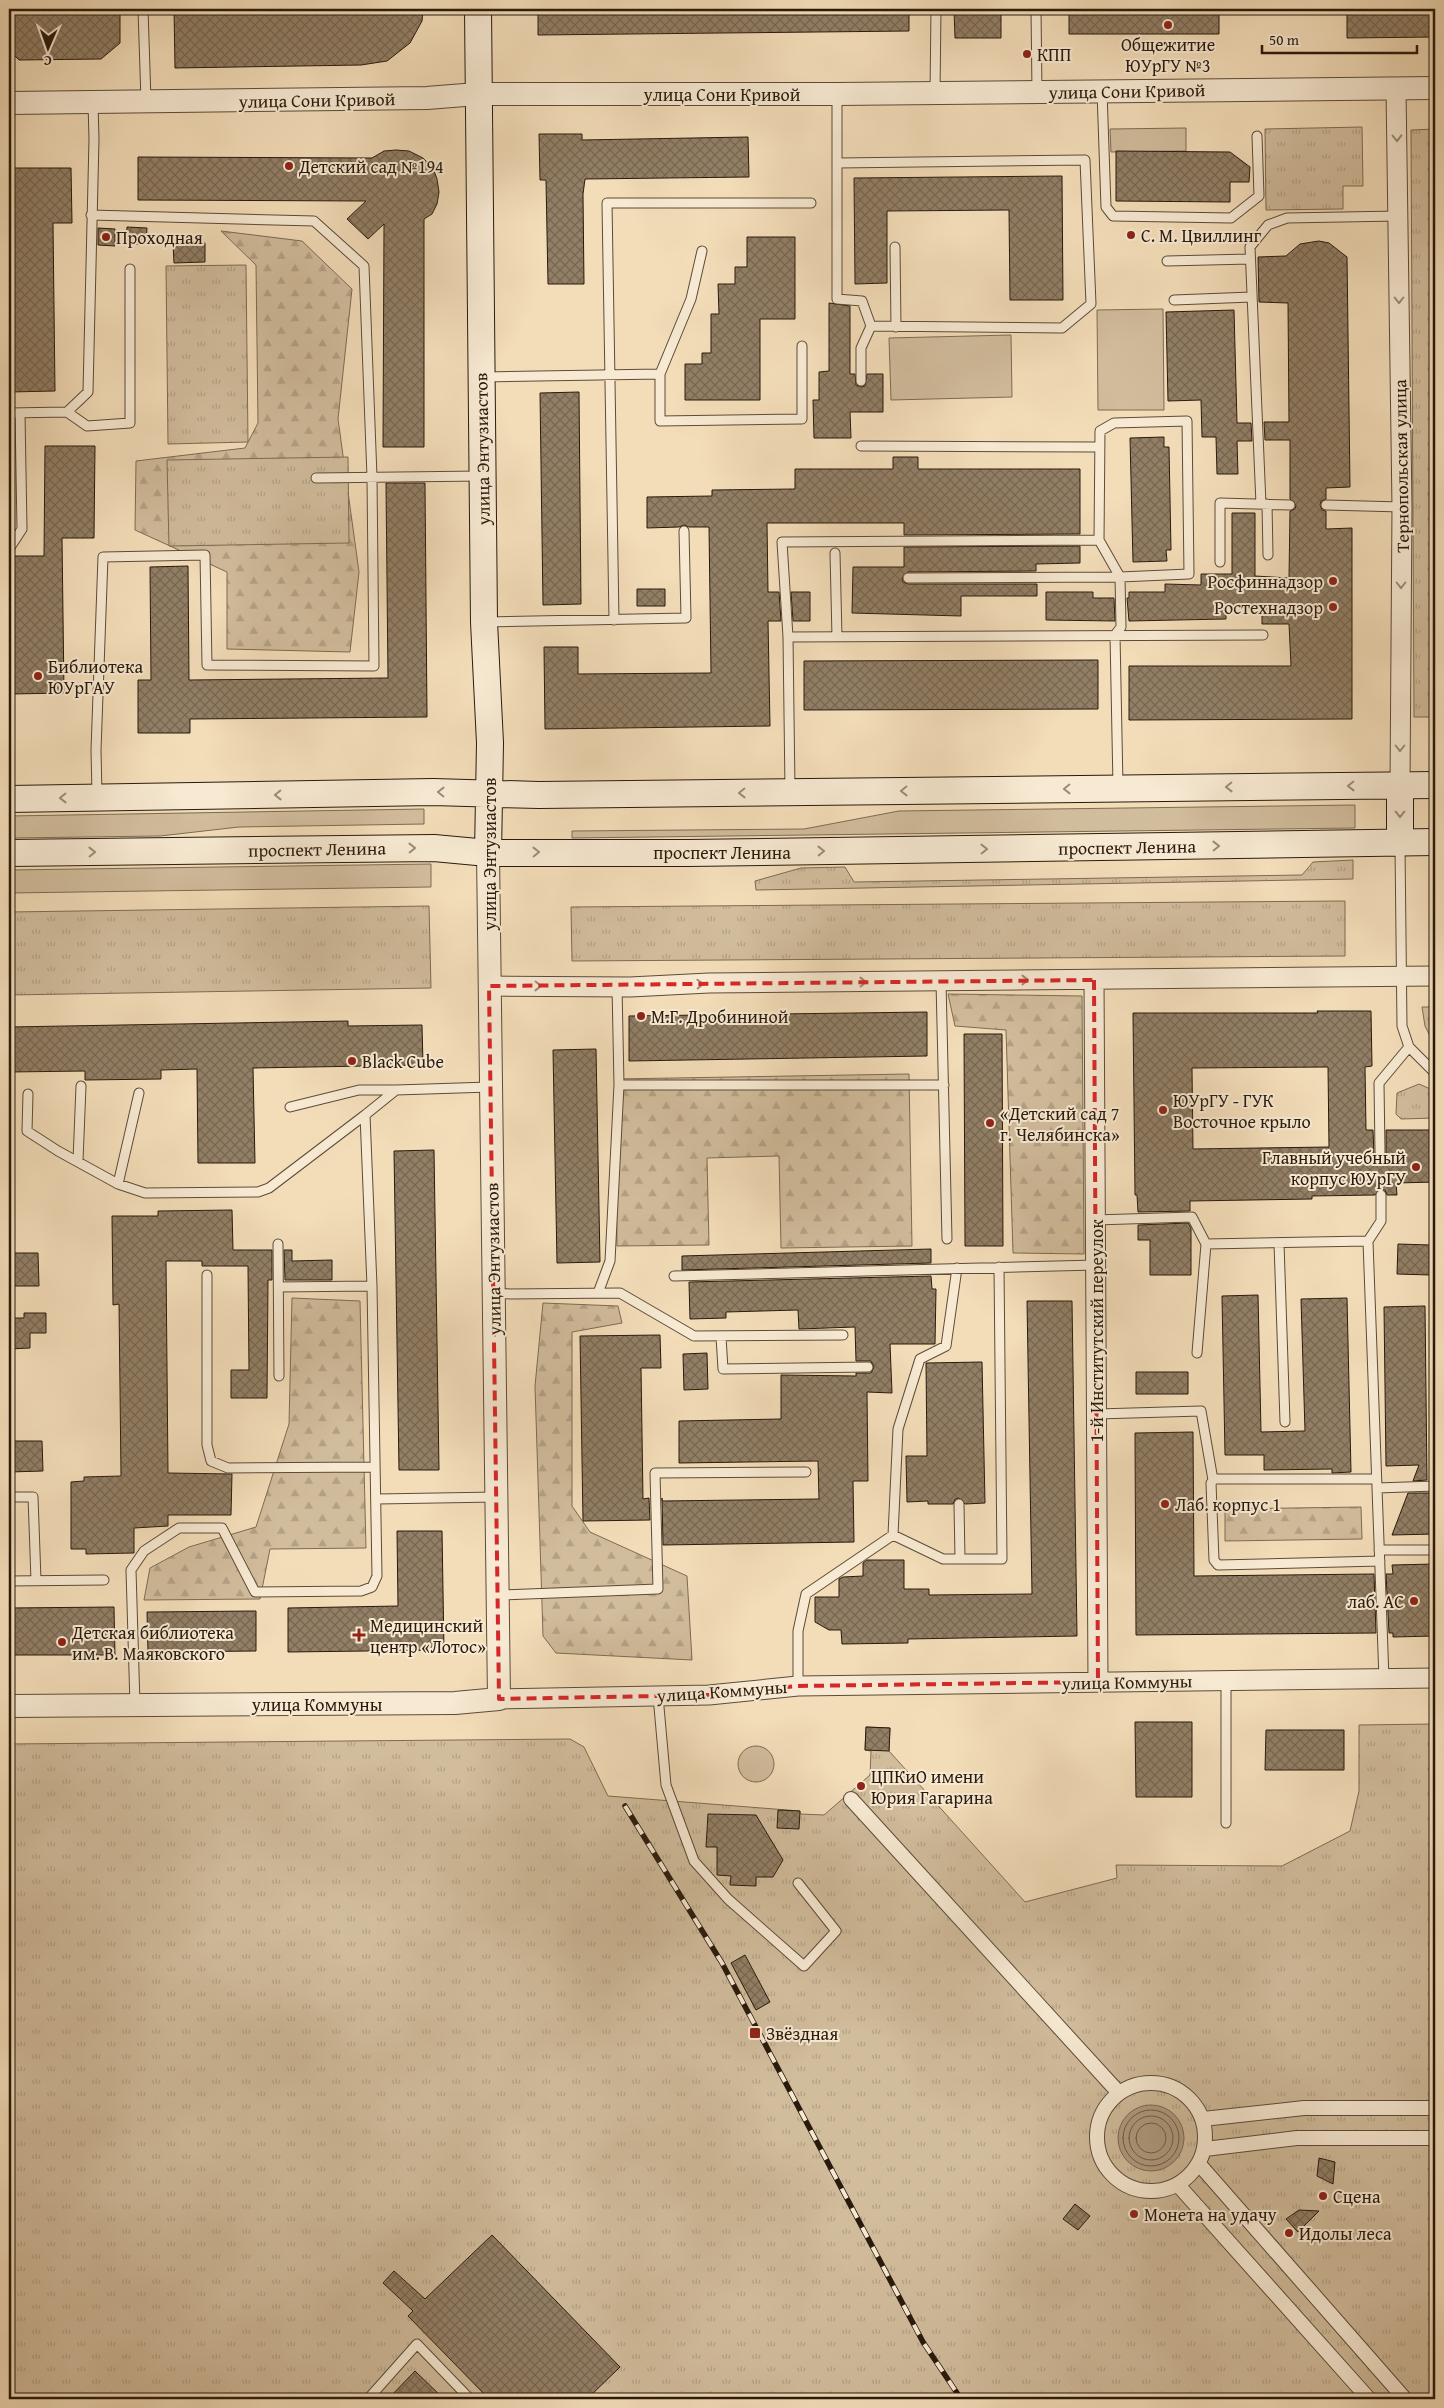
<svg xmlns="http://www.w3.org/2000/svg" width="1444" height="2408" font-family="'Gentium Book Plus',serif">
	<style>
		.grass { fill: #d1bc9c; stroke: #7d6b54 }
		.forest { fill: url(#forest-firs); stroke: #7d6b54 }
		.park { fill: url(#park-tufts); stroke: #7d6b54 }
		.water { fill: #ae9b7f; stroke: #796751 }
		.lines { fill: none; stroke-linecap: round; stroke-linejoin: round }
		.shore { stroke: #6c5a46; stroke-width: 1 }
		.building { fill: url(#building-cross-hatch); stroke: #291a0d; fill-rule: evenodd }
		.service-casing { stroke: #5c4b38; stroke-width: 11 }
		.pedestrian-casing { stroke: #5c4b38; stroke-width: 16 }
		.minor-casing { stroke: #5c4b38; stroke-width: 21 }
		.tertiary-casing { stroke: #5c4b38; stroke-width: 24 }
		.secondary-casing { stroke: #291a0d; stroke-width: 28 }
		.service { stroke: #f7e9d2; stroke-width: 9 }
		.pedestrian { stroke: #f7e9d2; stroke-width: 14 }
		.minor { stroke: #f7e9d2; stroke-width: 19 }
		.tertiary { stroke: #f7e9d2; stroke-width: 22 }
		.secondary { stroke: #f7e9d2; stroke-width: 26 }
		.rail-casing { stroke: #291a0d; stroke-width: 5.5 }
		.rail { stroke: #f7e9d2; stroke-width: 4; stroke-dasharray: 11; stroke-linecap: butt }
		.oneway { stroke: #9a8c79 }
		.marked { fill: none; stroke: #d62828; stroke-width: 4; stroke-dasharray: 10 6; stroke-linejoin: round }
		.poi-dot { fill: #8f2418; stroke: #f7e9d2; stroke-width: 2 }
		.labels { text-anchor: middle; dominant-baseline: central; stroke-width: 4; stroke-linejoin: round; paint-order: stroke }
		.poi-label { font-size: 18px; fill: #291a0d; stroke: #f7e9d2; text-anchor: start }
		.street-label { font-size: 18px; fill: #291a0d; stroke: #f7e9d2 }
	</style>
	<defs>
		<pattern id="forest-firs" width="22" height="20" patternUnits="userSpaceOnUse" patternTransform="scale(1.25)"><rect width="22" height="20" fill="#d1bc9c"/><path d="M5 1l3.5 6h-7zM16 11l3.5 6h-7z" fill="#b3a185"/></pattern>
		<pattern id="park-tufts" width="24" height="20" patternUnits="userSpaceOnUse" patternTransform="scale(1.25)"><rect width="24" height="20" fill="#d1bc9c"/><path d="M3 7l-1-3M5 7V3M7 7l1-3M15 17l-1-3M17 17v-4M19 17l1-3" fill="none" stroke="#b3a185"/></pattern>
		<pattern id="building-cross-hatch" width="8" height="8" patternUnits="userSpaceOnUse" patternTransform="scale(1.25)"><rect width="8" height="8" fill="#927f66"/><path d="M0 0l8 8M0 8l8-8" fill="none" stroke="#776752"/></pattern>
	</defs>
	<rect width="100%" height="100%" fill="#f3ddb9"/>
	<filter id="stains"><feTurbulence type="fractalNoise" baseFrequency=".004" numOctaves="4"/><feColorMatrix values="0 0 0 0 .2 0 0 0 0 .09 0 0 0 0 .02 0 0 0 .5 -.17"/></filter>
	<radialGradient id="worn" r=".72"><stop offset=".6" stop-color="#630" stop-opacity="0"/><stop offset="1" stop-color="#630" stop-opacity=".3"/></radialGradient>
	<path class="grass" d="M1186,128v23l-75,1 -1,-23z
		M1163,309l1,101h-66l-1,-100z
		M1011,335l1,62 -121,3 -2,-62z
		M1355,805v23l-783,10v-7l232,-2 95,-18z
		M424,809v15l-185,3 -79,9 -151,2v-22z
		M431,864v23l-422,6v-23z
		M738 1764a18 18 0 1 1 36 0a18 18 0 1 1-36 0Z"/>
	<path class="forest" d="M221,231l81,10 50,48 -14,130 21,153 -9,80 -123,-3v-77l-92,-42 1,-69 109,-13 13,-25 -2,-158z
		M948,994l134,2 2,258 -71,-1 -7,-223 -51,-4z
		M909,1074l3,172 -131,2 -2,-92 -72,2 2,87 -92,1 -2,-167z
		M292,1298l68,3 6,247 -96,1 -10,50 -116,1 6,-32 39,-21 67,-20 33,-103z
		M543,1303l75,3 4,17 -50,9v174l18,26 97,44 5,84 -136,-7 -13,-17 -8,-250z
		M1361,1507l1,32 -137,2v-32z"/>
	<path class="park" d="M1362,127l1,59h-20v23l-77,1 -1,-81z
		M1435,129v588h-21l-3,-587z
		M246,265l2,177 -80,2 -2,-178z
		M348,457l1,86 -180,3 -2,-86z
		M1353,860v19l-597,11 -1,-9 46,-13 44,-1 9,15 448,-7 11,-13z
		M1345,901v55l-773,5 -1,-54z
		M429,906l2,82 -422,7v-83z
		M1422,1007h13v39l-10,-20z
		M1419,1084l16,7v27l-34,1 -5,-5 1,-21z
		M1435,1724v675h-1426v-655l561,-5 14,8 24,49 192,15v3l24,1 46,-40 1,-24 -6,-1 1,-23 24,1 -1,23 136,151 92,-24 -1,-13 166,1 68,-35 9,-40v-66z"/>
	<path class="water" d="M1118 2138a33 33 0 1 1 66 0a33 33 0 1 1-66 0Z"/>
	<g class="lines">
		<path class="shore" d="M1123 2138a28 28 0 1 1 56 0a28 28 0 1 1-56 0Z
			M1129 2138a22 22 0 1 1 44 0a22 22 0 1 1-44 0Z
			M1136 2138a15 15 0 1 1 30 0a15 15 0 1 1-30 0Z"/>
	</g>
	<path class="building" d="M9,9h111v34l-19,16 -82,1 -10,-10z
		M174,9h249l-1,12 -12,22 -23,18 -26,4 -186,3z
		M538,9h371v22l-371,4z
		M954,9h47v29h-46z
		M1069,9h150v25h-150z
		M1347,9h88v28l-88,1z
		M539,134h43v6l166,-3 1,40 -164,2 -2,15 1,90h-36l-2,-104h-6z
		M396,150l13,1 14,7 10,10 4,11 2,13 -2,12 -5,10 -8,5v228h-41l1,-223 -16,15 -21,-20 19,-18 -228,-1v-43l234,1 12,-7z
		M1116,151l114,1 20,15 -1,15h-19v20l-114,-1z
		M9,168h62l1,55h-19l2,168 -46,1z
		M1062,176l1,124h-53l-1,-90 -122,1v72l-32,1 -1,-106z
		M127,227l20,1 -1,16h-20z
		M98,228l17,1v17l-17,-1z
		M747,237h48v82h-35v81h-75v-36h17v-11h9v-39h8l-1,-30h17v-17h12z
		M1319,241l10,2 18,14 3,230 -24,1v11l-5,2 -1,4 2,5 4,1v18l26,-1v191l-223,1v-54h162l-2,-42h-27v-17l-36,-1v13l-97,2 -2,-23h2v-6h36v-8l36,1v-11h31v-61h23v63l34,2 1,-67 5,-2 1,-4 -6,-6v-59h-25l-1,-18h25l-1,-119 -29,-1 -1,-45 28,-1 14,-12z
		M205,243v19l-31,1 -1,-19z
		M829,303l21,3v68h5l1,11 5,2 4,-1 2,-12h16v38h-33l1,26h-37l-1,-38h6v-28l10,-1z
		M1234,310l3,113h14l1,18h-15l1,33h-21l-1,-37h-14l-1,-37 -33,1 -2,-89z
		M579,392l2,212 -38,1 -3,-212z
		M1164,437v10h5l2,103h-5l1,11 -34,1 -3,-124z
		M45,446h50l-1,92h-32l2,155 -53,1v-12h-2l1,-126h34z
		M893,457h25v12h162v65l-176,1v-12h-137l1,69h11l2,29h-13l2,105 -225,3 -1,-82h34v27l133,-1 -2,-146h-20l-5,-2 -5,2 -32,1v-31l65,-1v-6l83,-1v-20h98z
		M386,483h39l2,234 -237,2v14h-52v-53h13l-1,-113 38,-1 1,114 199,-2z
		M1080,546v17l-44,1v7l-128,1 -6,6 1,4 5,2h129v12h-76v20l-109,-3 1,-46h51v-20z
		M637,589h28v17h-28z
		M791,592h19v29h-17z
		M1046,592h47v6h21l1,23 -69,-1z
		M1098,660v49l-294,1v-49z
		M1317,1011h54l1,55 -7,1 1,63h7l1,25 7,3 5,-3v-25h49v52l-39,1 1,12h-10l-2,-5 -4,-1 -6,6 -63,1v3l-122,2v10l-52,1 -1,-17h-2l-2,-182h185zM1328,1067l1,80 -136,2 -1,-81z
		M927,1012v44l-298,5v-45z
		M348,1021v5l74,-1 1,40 -170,3 2,95h-57l-1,-94 -36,1v9l-76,1v-9l-76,1v-45z
		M964,1034h38l1,212h-38z
		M596,1049l4,213 -43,1 -4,-213z
		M434,1150l5,320h-40l-5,-319z
		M232,1210l1,40h39v30h-4l-1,118h-36v-28h18l-1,-104h-46v-5h-36l2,212 64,1 -1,41h-63v11l-34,2v25l-48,1v-5h-15v-67l13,-1v-4l37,-1 -2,-172 -6,1 -1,-89h46v-5z
		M1188,1223l3,5v47h-41v-35h-12v-15z
		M1398,1244l32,1v30l-33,-1z
		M931,1249v14l-249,7v-14z
		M284,1250h8v11l40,-1v20h-47z
		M9,1253h29l1,33h-30z
		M931,1276l1,13h4l-1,55h-45l2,49 -25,-1 1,89h-15l1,61 -191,3 -1,-47v3l157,-2 -1,-38 -139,2v-42l102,-2v-44l75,1v-3h15l3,-6 -3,-6h-15l-1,-34 -56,2 -1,-19 -72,2v6l-36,1 -1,-37z
		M1258,1295l3,137 44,-1 -4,-132 46,-1 4,174 -19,1v-4l-68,1v-15h-39l-3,-159z
		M1027,1301h45l5,335 -169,3v4l-66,1 -1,-14h-12l-14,-8v-25h24v-18l4,-2 20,-1v-13l4,-3h37v29h25v6l103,-1z
		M1425,1306l2,174 -14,1 6,-16 -33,1 -2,-159z
		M24,1313h22v20h-16v15l-21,1v-31h15z
		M660,1335l1,33h-20l2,131 6,-1 1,22 -67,1 -3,-185z
		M707,1353l1,36 -24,1 -1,-36z
		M982,1362l3,141 -20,1 -6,-6 -4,1 -2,5h-25v-3l-21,1 -1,-46h21l-1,-93z
		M1136,1372h52v22h-52z
		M1193,1432l1,144 180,-2 2,59 -240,2 -1,-202z
		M9,1441h33l1,30 -34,1z
		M1408,1493h27v41l-43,1z
		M397,1531h45l2,119 -156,2v-44l110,-2z
		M1435,1564v72l-42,1v-4h-4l-3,-59h7l-1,-9z
		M114,1607l1,48h-106v-47z
		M256,1611v40l-108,1 -1,-40z
		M1135,1722h57v75h-56z
		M866,1727l24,1 -1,23 -24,-1z
		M1266,1730h78v40h-79z
		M778,1810l22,1 -1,18 -22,-1z
		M708,1814l48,1 27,45 -10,17h-17v9l-26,-1 1,-9 -14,-1v-28h-11z
		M745,1955l25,47 -14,8 -25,-47z
		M1319,2158l16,4 -2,22 -16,-8z
		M1075,2204l15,12 -12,14 -15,-11z
		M1299,2210l20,1 -21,21 -12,-13z
		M492,2235l128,132 -33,32h-98l-81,-83 5,-5 -30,-28 11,-12 31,28z
		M415,2371l29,28h-56z"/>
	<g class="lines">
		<g class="service-casing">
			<path id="service" d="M143,9l3,92
				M1036,9l1,83
				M1102,91l4,116 7,9 118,2 28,-22 -2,-60
				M935,93l1,-84
				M837,94v205l25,2 9,25 191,2 29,-24 -6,-144 -247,3
				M91,215l223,6 50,45 8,211 2,189 -167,-1 -2,-110 -102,2 -7,193 1,45
				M895,247l1,80
				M702,251l-11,48 -31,75v47l142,-2v-73
				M1167,261l83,-2
				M1174,300l78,-3
				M484,377l176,-3
				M861,381v-33l10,-22
				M67,412l20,14 43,-3v-154
				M9,413l58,-1 21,-20 6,-253 -1,-36
				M861,446l238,1
				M316,478l165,-2
				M1261,504l-11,-257 18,-22 19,-7 111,-2
				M1267,504l1,51
				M1326,505l76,2
				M9,549l13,-20 -2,-116
				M835,553l2,84
				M1220,562v-59l70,2
				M908,578l212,-1 69,-3 -2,-153 -73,2 -14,8 -1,109 21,37 1,50 -6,8 3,151
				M614,620l-7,-417h204
				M487,622l199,-4 -2,-87
				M788,637l475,-2
				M790,790l-2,-153 -6,-95 317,-2
				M1400,846l2,180 7,21 26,26
				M941,981l6,258
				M619,1085h325
				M28,1094l-1,37 31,20 60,33 27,9 113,-1 11,-4 96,-73
				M290,1107l69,-17h37
				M1380,1152l-1,-69 30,-36
				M78,1161l3,-75
				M118,1184l21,-91
				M1095,1220l97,-3 14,27
				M1368,1241l13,-20v-26
				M1279,1243l6,179
				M278,1244l1,132
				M207,1275v170l4,16 17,7 147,-1
				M674,1276l422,-11
				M279,1287l93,-1
				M598,1293l12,-32 9,-176 -2,-99
				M494,1294l126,-1 74,43 149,-1
				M721,1337l2,32 145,-2
				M1197,1353l9,-109 162,-3 16,438
				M1097,1414l104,-3 12,69
				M1376,1479h-162l-3,4 3,77 4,5 162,-4
				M1377,1488l58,-2
				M9,1497h24l3,83
				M377,1499l120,-2
				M959,1504l1,55
				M893,1535l5,-106 22,-70 26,-13 11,-78
				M1379,1550h56
				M9,1581l95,-1
				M499,1595l159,-6 -3,-116 151,-1
				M798,1686v-55l8,-37 87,-59 50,24h59l-3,-292
				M658,1696l8,89 28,76 34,38 76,67 32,-35 -38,-48
				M135,1705l-4,-135 13,-19 35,-23h43l33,64 106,-1 11,-4 5,-11 -5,-290 -7,-171 31,-25 94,-3
				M1226,1823v-142
				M368,2399l49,-55 53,55"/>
		</g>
		<g class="pedestrian-casing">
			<path id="pedestrian" d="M851,1799l268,294
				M1097 2137a54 54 0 1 1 108 0a54 54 0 1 1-108 0Z
				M1203,2119l101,-11h131
				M1205,2149l92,-11h138
				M1199,2164l206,235
				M1178,2185l191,214"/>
		</g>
		<g class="minor-casing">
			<path id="minor" d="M1396,89l6,418 -2,278
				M1094,980l4,702
				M489,986l141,1 79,-4 726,-7
				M499,1699l210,-4 89,-9 637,-8"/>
		</g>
		<g class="tertiary-casing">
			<path id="tertiary" d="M9,103l418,-5 50,-4h360l598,-6
				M9,1706l446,-3 44,-4 -11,-846"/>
		</g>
		<g class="secondary-casing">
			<path id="secondary" d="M478,9l6,613 6,121 -2,110
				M1400,785v58
				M9,799l424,-7 106,3 896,-10
				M9,853l425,-5 54,5h200l747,-11"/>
		</g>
		<use href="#service" class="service"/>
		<use href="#pedestrian" class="pedestrian"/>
		<use href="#minor" class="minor"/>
		<use href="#tertiary" class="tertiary"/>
		<use href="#secondary" class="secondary"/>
		<g class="rail-casing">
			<path id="rail" d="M625,1806l97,157 201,379 38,57"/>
		</g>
		<use href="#rail" class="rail"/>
	</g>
	<defs><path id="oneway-chevron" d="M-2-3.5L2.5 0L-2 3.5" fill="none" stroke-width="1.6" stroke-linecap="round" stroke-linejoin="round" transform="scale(1.25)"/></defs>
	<g class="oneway">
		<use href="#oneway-chevron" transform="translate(1397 138) rotate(89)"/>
		<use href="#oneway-chevron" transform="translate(1399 300) rotate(90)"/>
		<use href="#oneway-chevron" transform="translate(1401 585) rotate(90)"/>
		<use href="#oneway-chevron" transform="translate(1400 748) rotate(90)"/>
		<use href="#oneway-chevron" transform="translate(1351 786) rotate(179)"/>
		<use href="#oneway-chevron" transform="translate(1229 787) rotate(179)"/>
		<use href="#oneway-chevron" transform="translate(1067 789) rotate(179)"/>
		<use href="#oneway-chevron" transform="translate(904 791) rotate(179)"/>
		<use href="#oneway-chevron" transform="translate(441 792) rotate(-179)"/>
		<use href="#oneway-chevron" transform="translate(742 793) rotate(179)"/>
		<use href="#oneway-chevron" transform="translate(278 795) rotate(179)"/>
		<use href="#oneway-chevron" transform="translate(63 798) rotate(179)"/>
		<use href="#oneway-chevron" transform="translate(1400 814) rotate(90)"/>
		<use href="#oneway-chevron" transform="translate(1216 846) rotate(-1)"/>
		<use href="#oneway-chevron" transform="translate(412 848) rotate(-1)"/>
		<use href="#oneway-chevron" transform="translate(984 849) rotate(-1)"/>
		<use href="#oneway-chevron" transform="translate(821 851) rotate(-1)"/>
		<use href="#oneway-chevron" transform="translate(92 852) rotate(-1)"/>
		<use href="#oneway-chevron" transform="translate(536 852) rotate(-1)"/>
		<use href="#oneway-chevron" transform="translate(1025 980)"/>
		<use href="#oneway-chevron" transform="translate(863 982) rotate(-1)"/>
		<use href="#oneway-chevron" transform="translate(700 984) rotate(-2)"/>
		<use href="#oneway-chevron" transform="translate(538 986) rotate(1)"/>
	</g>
	<path class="marked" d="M1094,980l4,702 -300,4 -89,9 -210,4 -10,-713z"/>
	<g class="poi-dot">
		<circle cx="1168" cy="25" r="5"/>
		<circle cx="1027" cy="54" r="5"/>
		<circle cx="289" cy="166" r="5"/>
		<circle cx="1131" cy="235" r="5"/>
		<circle cx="106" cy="237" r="5"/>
		<circle cx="1333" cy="581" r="5"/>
		<circle cx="1333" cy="607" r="5"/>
		<circle cx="38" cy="676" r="5"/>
		<circle cx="641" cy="1016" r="5"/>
		<circle cx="352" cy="1061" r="5"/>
		<circle cx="1163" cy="1110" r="5"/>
		<circle cx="990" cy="1123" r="5"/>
		<circle cx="1416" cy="1167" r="5"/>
		<circle cx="1165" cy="1504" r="5"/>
		<circle cx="1414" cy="1601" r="5"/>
		<path d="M356.5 1627.5h5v5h5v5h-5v5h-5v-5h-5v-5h5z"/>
		<circle cx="62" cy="1642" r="5"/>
		<circle cx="861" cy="1786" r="5"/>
		<rect x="749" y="2027" width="12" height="12" rx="2.5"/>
		<circle cx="1323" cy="2196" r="5"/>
		<circle cx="1134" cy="2214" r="5"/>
		<circle cx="1289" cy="2233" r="5"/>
	</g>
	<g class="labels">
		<g class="poi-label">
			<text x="1168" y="44" text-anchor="middle">Общежитие<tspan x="1168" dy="21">ЮУрГУ №3</tspan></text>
			<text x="1037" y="54">КПП</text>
			<text x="299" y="166">Детский сад №194</text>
			<text x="1141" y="235">С. М. Цвиллинг</text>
			<text x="116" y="237">Проходная</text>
			<text x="1323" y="581" text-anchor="end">Росфиннадзор</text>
			<text x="1323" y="607" text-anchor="end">Ростехнадзор</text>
			<text x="48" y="666">Библиотека<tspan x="48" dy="21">ЮУрГАУ</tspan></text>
			<text x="651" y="1016">М.Г. Дробининой</text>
			<text x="362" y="1061">Black Cube</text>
			<text x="1173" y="1100">ЮУрГУ - ГУК<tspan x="1173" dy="21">Восточное крыло</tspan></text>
			<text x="1000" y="1113">«Детский сад 7<tspan x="1000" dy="21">г. Челябинска»</tspan></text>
			<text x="1406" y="1157" text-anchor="end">Главный учебный<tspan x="1406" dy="21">корпус ЮУрГУ</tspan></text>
			<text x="1175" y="1504">Лаб. корпус 1</text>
			<text x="1404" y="1601" text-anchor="end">лаб. АС</text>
			<text x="370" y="1625">Медицинский<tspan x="370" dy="21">центр «Лотос»</tspan></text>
			<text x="72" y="1632">Детская библиотека<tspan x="72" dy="21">им. В. Маяковского</tspan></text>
			<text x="871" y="1776">ЦПКиО имени<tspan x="871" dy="21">Юрия Гагарина</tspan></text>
			<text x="766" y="2033">Звёздная</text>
			<text x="1333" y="2196">Сцена</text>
			<text x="1144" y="2214">Монета на удачу</text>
			<text x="1299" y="2233">Идолы леса</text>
		</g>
		<g class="street-label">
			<text transform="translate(1127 91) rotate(-1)">улица Сони Кривой</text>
			<text x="722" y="94">улица Сони Кривой</text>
			<text transform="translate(317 100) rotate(-1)">улица Сони Кривой</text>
			<text transform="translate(482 449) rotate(-91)">улица Энтузиастов</text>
			<text transform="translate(1401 466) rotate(-91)">Тернопольская улица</text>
			<text transform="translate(1127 847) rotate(-1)">проспект Ленина</text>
			<text transform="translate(317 849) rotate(-1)">проспект Ленина</text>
			<text x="722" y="852">проспект Ленина</text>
			<text transform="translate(489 854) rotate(-90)">улица Энтузиастов</text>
			<text transform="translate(493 1259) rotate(-91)">улица Энтузиастов</text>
			<text transform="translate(1096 1331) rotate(-90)">1-й Институтский переулок</text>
			<text transform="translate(1127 1682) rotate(-1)">улица Коммуны</text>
			<text transform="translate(722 1691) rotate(-4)">улица Коммуны</text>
			<text x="317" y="1704">улица Коммуны</text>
		</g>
	</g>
	<rect width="1444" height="2408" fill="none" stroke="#f3ddb9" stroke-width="30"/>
	<rect x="10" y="10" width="1424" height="2388" fill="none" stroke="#291a0d" stroke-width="2.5"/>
	<rect x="15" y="15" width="1414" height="2378" fill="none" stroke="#291a0d"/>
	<g transform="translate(48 48) rotate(182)" stroke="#f7e9d2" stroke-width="4" paint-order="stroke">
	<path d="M0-4L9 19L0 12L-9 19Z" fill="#291a0d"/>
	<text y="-8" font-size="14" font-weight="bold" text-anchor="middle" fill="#291a0d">С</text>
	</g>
	<path d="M1262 45v8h155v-8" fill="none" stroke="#291a0d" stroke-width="2.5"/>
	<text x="1269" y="45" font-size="15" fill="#291a0d" stroke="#f7e9d2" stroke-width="4" paint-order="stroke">50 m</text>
	<rect width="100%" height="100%" filter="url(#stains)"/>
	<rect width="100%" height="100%" fill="url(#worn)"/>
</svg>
